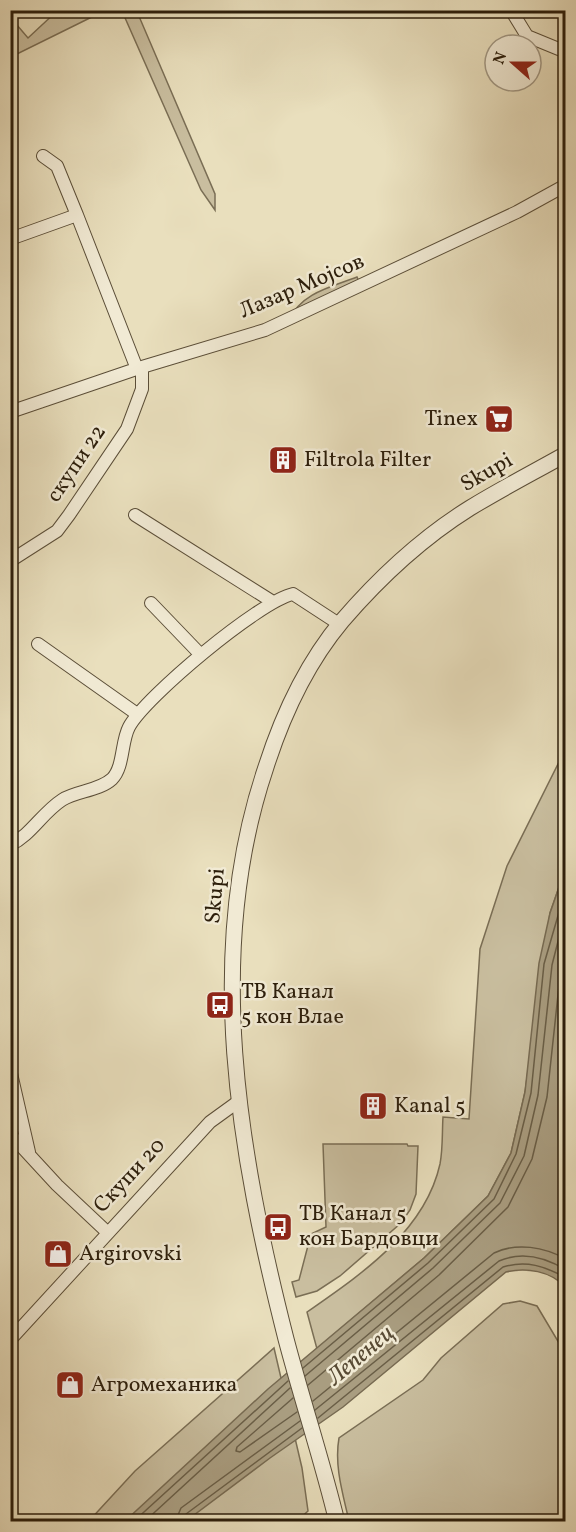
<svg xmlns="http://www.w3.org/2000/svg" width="576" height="1532" font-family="Vollkorn,serif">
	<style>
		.green { fill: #c9be9f; stroke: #7a6e55; stroke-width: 1.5 }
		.water { fill: #a99d80; stroke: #776a51; stroke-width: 1.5 }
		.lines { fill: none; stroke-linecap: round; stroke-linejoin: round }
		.shore { stroke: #6a5e46; stroke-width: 1.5 }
		.minor-casing { stroke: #5b4e38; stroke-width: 14 }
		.tertiary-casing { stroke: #5b4e38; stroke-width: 17 }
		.minor { stroke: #f1ead4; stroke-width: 12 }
		.tertiary { stroke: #f1ead4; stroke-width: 15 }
		.labels { text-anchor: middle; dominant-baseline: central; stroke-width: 5; stroke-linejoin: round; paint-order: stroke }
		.street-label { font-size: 22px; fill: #2c1e0b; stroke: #f1ead4 }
		.poi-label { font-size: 22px; fill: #2c1e0b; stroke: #f1ead4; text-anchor: start }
		.water-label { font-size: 24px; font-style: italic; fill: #584a34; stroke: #f1ead4 }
	</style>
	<rect width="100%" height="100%" fill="#e9dfbd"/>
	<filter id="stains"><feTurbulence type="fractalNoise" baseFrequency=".00333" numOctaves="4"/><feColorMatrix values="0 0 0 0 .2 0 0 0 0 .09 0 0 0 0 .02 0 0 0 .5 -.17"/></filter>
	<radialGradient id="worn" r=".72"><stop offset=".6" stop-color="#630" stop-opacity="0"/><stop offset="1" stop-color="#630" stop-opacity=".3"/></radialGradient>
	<path class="green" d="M57,11h47l-87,43h-6v-36l17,20z
		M122,11h23l-7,3 77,180v16l-14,-20z
		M357,277l4,9 -72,34c12,-27 42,-33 68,-43z
		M565,750v120l-15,43 -25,179 -14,61 -23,43 -64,62 -107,91 -10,-37c53,-37 118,-80 133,-148 3,-16 2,-31 3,-47l26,2 11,-170 27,-83z
		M323,1144h84l1,2h10l-2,48 -6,16 -9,13 -61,53 -23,15 -21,6 -4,-15 7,-2 12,-46 15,-7z
		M520,1301l17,5 28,47v168h-216c-6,-27 -15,-55 -10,-83l84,-58 18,-22 62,-54z
		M274,1348l28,120 6,43 -12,11h-208l47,-51z"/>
	<path class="water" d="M565,870v417c-14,-16 -39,-20 -59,-15l-163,135 -73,51 -84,63 -62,1 144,-133 156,-131 64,-62 23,-43 14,-61 14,-129 11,-50z"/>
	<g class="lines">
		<path class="shore" d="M303,1368l125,-105 66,-64 22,-45 15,-61 13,-129 22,-76
			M305,1376l128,-108 67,-65 24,-47 14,-61 14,-130 14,-55
			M308,1385l131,-110 69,-68 24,-48 15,-62 14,-130 5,-21
			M293,1398l-56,49 -1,4 4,1 57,-40
			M313,1401l181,-148c23,-11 50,-6 72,6
			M315,1410l184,-149c23,-10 46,-4 67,9
			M318,1418l185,-151c23,-7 42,-1 63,11
			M133,1522l155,-141
			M144,1522l146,-134
			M175,1522l6,-14 119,-87
			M183,1522l3,-8 116,-86"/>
		<g class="minor-casing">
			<path id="minor" d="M511,10l16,26 39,16
				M43,156l14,10 20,49
				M10,239l67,-24 60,154
				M10,412l132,-45 123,-37 252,-118 49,-27
				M135,515l138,87
				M10,561l47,-30 12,-16 58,-86 15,-40v-22
				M151,603l49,51
				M38,644l99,70
				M10,845c21,-10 32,-32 52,-45 14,-9 37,-9 50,-21 12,-12 9,-37 17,-52 16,-30 131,-126 164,-133l46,30
				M10,1069l19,83
				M10,1134l47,51 50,47
				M10,1340l200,-218 29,-21"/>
		</g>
		<g class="tertiary-casing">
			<path id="tertiary" d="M337,1522c-15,-62 -35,-122 -51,-183 -47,-185 -83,-386 -20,-572 17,-53 40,-103 76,-146 37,-43 80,-83 128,-113 31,-19 64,-36 96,-54"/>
		</g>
		<use href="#minor" class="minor"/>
		<use href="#tertiary" class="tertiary"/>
	</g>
	<defs>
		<g id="supermarket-square" transform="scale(1.5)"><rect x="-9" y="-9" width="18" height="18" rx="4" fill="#8f2418" stroke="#f1ead4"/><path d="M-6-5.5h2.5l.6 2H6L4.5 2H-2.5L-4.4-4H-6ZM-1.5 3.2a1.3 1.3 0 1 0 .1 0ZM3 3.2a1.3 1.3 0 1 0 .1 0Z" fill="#fff"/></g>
		<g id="building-square" transform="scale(1.5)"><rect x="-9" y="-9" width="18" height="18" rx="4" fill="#8f2418" stroke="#f1ead4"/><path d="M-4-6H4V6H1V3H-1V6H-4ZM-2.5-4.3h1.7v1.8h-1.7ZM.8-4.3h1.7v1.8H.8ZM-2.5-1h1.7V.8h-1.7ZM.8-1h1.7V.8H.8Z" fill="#fff"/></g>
		<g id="bus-square" transform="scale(1.5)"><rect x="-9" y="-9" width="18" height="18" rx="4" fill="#8f2418" stroke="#f1ead4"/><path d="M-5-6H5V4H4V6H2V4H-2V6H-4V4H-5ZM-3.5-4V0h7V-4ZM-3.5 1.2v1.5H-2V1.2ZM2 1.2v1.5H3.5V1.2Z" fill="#fff"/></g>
		<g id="shop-square" transform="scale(1.5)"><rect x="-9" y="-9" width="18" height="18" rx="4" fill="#8f2418" stroke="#f1ead4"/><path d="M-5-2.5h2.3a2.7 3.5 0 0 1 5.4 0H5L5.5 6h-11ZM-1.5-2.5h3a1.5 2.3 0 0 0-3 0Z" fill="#fff"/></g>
	</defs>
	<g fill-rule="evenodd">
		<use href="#supermarket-square" x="499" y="419"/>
		<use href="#building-square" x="283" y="460"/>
		<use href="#bus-square" x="220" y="1005"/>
		<use href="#building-square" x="373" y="1106"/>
		<use href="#bus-square" x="278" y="1227"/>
		<use href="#shop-square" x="58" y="1254"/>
		<use href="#shop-square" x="70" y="1385"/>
	</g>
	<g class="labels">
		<g class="street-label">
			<text transform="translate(302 287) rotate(-23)">Лазар Мојсов</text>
			<text transform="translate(77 464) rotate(-56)">скупи 22</text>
			<text transform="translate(487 473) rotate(-30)">Skupi</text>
			<text transform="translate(216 896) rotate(-85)">Skupi</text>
			<text transform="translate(130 1176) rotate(-47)">Скупи 20</text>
		</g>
		<g class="poi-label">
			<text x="478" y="419" text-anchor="end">Tinex</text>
			<text x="304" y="460">Filtrola Filter</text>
			<text x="241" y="992">ТВ Канал<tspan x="241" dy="25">5 кон Влае</tspan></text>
			<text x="394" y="1106">Kanal 5</text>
			<text x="299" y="1214">ТВ Канал 5<tspan x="299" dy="25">кон Бардовци</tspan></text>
			<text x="79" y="1254">Argirovski</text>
			<text x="91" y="1385">Агромеханика</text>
		</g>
		<g class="water-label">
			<text transform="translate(361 1356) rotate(-40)">Лепенец</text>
		</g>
	</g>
	<rect width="576" height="1532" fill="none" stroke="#e9dfbd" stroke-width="36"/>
	<rect x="12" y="12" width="552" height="1508" fill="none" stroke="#2c1e0b" stroke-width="3"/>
	<rect x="18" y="18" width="540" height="1496" fill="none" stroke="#2c1e0b" stroke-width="1.5"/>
	<g transform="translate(513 63) rotate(291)"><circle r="28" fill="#f1ead4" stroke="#a29884" stroke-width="1.5"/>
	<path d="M0-4.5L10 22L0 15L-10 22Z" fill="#8f2418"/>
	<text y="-9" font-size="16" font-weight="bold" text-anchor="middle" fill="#2c1e0b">N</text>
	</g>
	<rect width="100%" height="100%" filter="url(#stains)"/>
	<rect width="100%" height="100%" fill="url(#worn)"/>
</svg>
